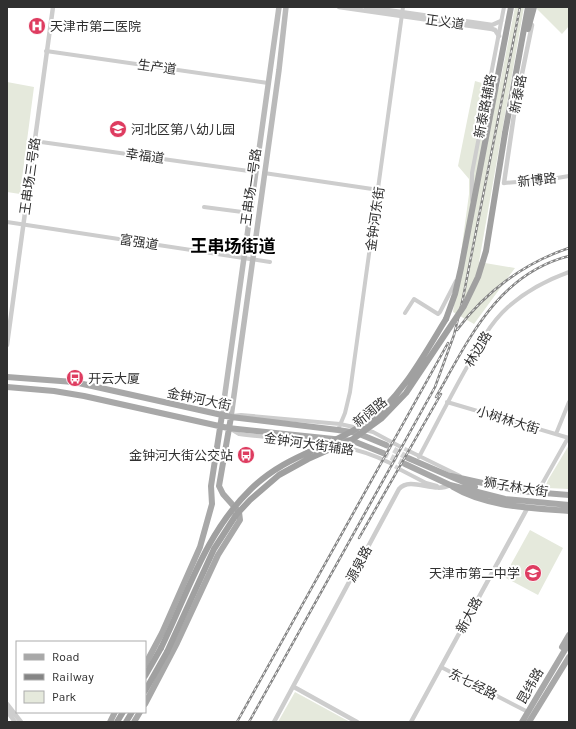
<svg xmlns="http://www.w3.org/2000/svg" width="576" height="729" font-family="Karla,'Noto Sans SC',sans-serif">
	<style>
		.green { fill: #e5e9dc }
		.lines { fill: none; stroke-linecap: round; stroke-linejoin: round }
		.minor-tunnel { stroke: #d6d6d6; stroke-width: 4; stroke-dasharray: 4 2; stroke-linecap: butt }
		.primary-tunnel { stroke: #d6d6d6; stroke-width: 6; stroke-dasharray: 6 3; stroke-linecap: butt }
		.minor { stroke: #cdcdcd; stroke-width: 4 }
		.tertiary { stroke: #cdcdcd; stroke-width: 4.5 }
		.secondary { stroke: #bababa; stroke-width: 5.5 }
		.primary { stroke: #a8a8a8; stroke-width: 6 }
		.trunk { stroke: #a0a0a0; stroke-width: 6 }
		.rail-casing { stroke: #858585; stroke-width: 2.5 }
		.rail { stroke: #fff; stroke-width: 1; stroke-dasharray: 3; stroke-linecap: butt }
		.trunk-bridge { stroke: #a0a0a0; stroke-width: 6 }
		.labels { text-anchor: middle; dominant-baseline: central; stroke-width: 4; stroke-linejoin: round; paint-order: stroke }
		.street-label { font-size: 13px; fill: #303030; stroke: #fff }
		.poi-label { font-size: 13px; fill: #303030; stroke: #fff; text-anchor: start }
		.district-label { font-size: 17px; font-weight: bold; fill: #000; stroke: #fff }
	</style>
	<rect width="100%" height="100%" fill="#fff"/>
	<path class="green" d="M515,7h9l-45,255 36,6 -41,56 -21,-12 16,-118v-15l-11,-13 17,-85 24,7z
		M537,7h30l2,2v17l-7,8 -25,-25z
		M7,82l27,5 -14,107 -13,-2z
		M569,445v44l-22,-1 -1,-3 2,-5z
		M530,530l33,18 -25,47 -34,-18z
		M295,692l55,30h-72z"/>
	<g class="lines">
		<path class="minor-tunnel" d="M399,446l12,6
			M390,463l11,7"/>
		<path class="primary-tunnel" d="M386,445l22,13
			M383,453l22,11"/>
		<path class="minor" d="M46,51l222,32
			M34,141l222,31
			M264,173l115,17
			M504,183l47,-4 18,-3
			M472,200v-27l32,-166
			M204,207l46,6
			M7,222l263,40
			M405,313l9,-14 24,15 2,-2 16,-31
			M447,402l122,36
			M232,416l9,-1 99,9 18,4
			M229,428l10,6c50,7 104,5 151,29
			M338,430l7,-17 5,-21 53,-385
			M365,430l8,2 26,14
			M556,434l13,-32
			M411,452l49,24
			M419,457c16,-30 31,-60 48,-90 11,-21 23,-44 41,-60 18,-16 39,-27 61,-35
			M401,470l25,13 11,3
			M537,493l31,-55
			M441,667l87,45"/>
		<path class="tertiary" d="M339,7l153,22 3,1 4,6
			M366,7l126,18 9,-4
			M504,183l11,-75 17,-83
			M7,345l46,-338
			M294,687l63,35
			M7,704l14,18
			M7,711l8,11
			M274,722l125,-233c12,-13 35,5 51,-4
			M411,722l117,-215"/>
		<path class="secondary" d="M222,415l57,-408
			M231,417l48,-347 7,-63"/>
		<path class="primary" d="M7,377l67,5 157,35 107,13 19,3 29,12
			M7,387l47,4 30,5 144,32 125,13 30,12
			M408,458l67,29
			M405,464l45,21 55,14 64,6
			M451,476l68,15 50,4
			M453,487c33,20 79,21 116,24
			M562,647l7,-12
			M145,665l17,-32 38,-86 12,-43 -1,-18 11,-71
			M145,704l32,-61 41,-88 22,-35 -1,-8 -16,-18 -4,-8 12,-69
			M110,722l5,-10
			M134,722l6,-10
			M522,722l47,-79
			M529,722l40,-65"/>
		<path class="trunk" d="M528,29l6,-22
			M505,133l23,-126
			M446,319l9,-25 6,-26 50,-261
			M145,676l16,-28
			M145,691l22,-39
			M117,722l6,-10
			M126,722l6,-10"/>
		<g class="rail-casing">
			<path id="rail" d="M457,330c28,-38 67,-67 112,-82
				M436,397c33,-58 62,-123 133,-141
				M359,538l82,-144
				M237,722l211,-379
				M249,722l186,-335 19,-52 9,-37 57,-291"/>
		</g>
		<use href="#rail" class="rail"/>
		<path class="trunk-bridge" d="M161,648c27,-55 44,-114 89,-158 36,-36 78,-41 117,-68 33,-22 58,-69 79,-103
			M167,652l47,-103 22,-34 14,-15 29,-25 29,-16 45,-20 29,-21 24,-25 58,-87 14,-29 8,-26 19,-118"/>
	</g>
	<defs>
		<g id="hospital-disc" transform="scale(0.9)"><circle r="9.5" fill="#de3c60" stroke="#fff"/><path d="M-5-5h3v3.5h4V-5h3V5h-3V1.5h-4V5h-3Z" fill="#fff"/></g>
		<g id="school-disc" transform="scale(0.9)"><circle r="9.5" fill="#de3c60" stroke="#fff"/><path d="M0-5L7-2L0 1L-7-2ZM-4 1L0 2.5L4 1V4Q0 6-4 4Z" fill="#fff"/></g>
		<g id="bus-disc" transform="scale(0.9)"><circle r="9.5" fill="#de3c60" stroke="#fff"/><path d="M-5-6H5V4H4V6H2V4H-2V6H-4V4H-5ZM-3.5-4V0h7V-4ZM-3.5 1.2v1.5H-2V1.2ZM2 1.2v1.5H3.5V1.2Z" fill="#fff"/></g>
	</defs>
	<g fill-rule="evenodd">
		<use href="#hospital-disc" x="37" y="26"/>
		<use href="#school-disc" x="118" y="129"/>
		<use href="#bus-disc" x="75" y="378"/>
		<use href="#bus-disc" x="246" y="455"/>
		<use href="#school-disc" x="533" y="573"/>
	</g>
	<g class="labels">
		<g class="street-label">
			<text transform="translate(445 22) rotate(8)">正义道</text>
			<text transform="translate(157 67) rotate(8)">生产道</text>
			<text transform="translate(518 94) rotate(-79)">新泰路</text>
			<text transform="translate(485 106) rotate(-79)">新泰路辅路</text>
			<text transform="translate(145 156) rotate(8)">幸福道</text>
			<text transform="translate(30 176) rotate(-82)">王串场三号路</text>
			<text transform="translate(537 180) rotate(-6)">新博路</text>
			<text transform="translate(251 187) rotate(-82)">王串场一号路</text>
			<text transform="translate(375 219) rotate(-82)">金钟河东街</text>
			<text transform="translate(139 242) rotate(9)">富强道</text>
			<text transform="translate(478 349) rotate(-59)">林边路</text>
			<text transform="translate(199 399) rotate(12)">金钟河大街</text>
			<text transform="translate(370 412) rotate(-39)">新阔路</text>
			<text transform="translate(508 420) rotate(17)">小树林大街</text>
			<text transform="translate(309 444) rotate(8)">金钟河大街辅路</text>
			<text transform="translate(516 487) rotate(9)">狮子林大街</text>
			<text transform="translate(359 564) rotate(-62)">源泉路</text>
			<text transform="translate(469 615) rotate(-61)">新大路</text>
			<text transform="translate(473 684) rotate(27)">东七经路</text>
			<text transform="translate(530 686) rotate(-60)">昆纬路</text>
		</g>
		<g class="poi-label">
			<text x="50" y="26">天津市第二医院</text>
			<text x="131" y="129">河北区第八幼儿园</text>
			<text x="88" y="378">开云大厦</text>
			<text x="233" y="455" text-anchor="end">金钟河大街公交站</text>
			<text x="520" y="573" text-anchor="end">天津市第二中学</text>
		</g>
		<g class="district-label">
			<text x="233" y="246">王串场街道</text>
		</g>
	</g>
	<rect width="576" height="729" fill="none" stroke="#303030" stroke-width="16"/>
	<rect x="16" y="641" width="130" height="72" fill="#ffffff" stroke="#acacac"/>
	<rect x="24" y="654" width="20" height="6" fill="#a8a8a8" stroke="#acacac"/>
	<text x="52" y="661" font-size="12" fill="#303030">Road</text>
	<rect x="24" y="674" width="20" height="6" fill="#858585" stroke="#acacac"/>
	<text x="52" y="681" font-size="12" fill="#303030">Railway</text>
	<rect x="24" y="691" width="20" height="12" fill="#e5e9dc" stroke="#acacac"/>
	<text x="52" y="701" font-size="12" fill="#303030">Park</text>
</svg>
